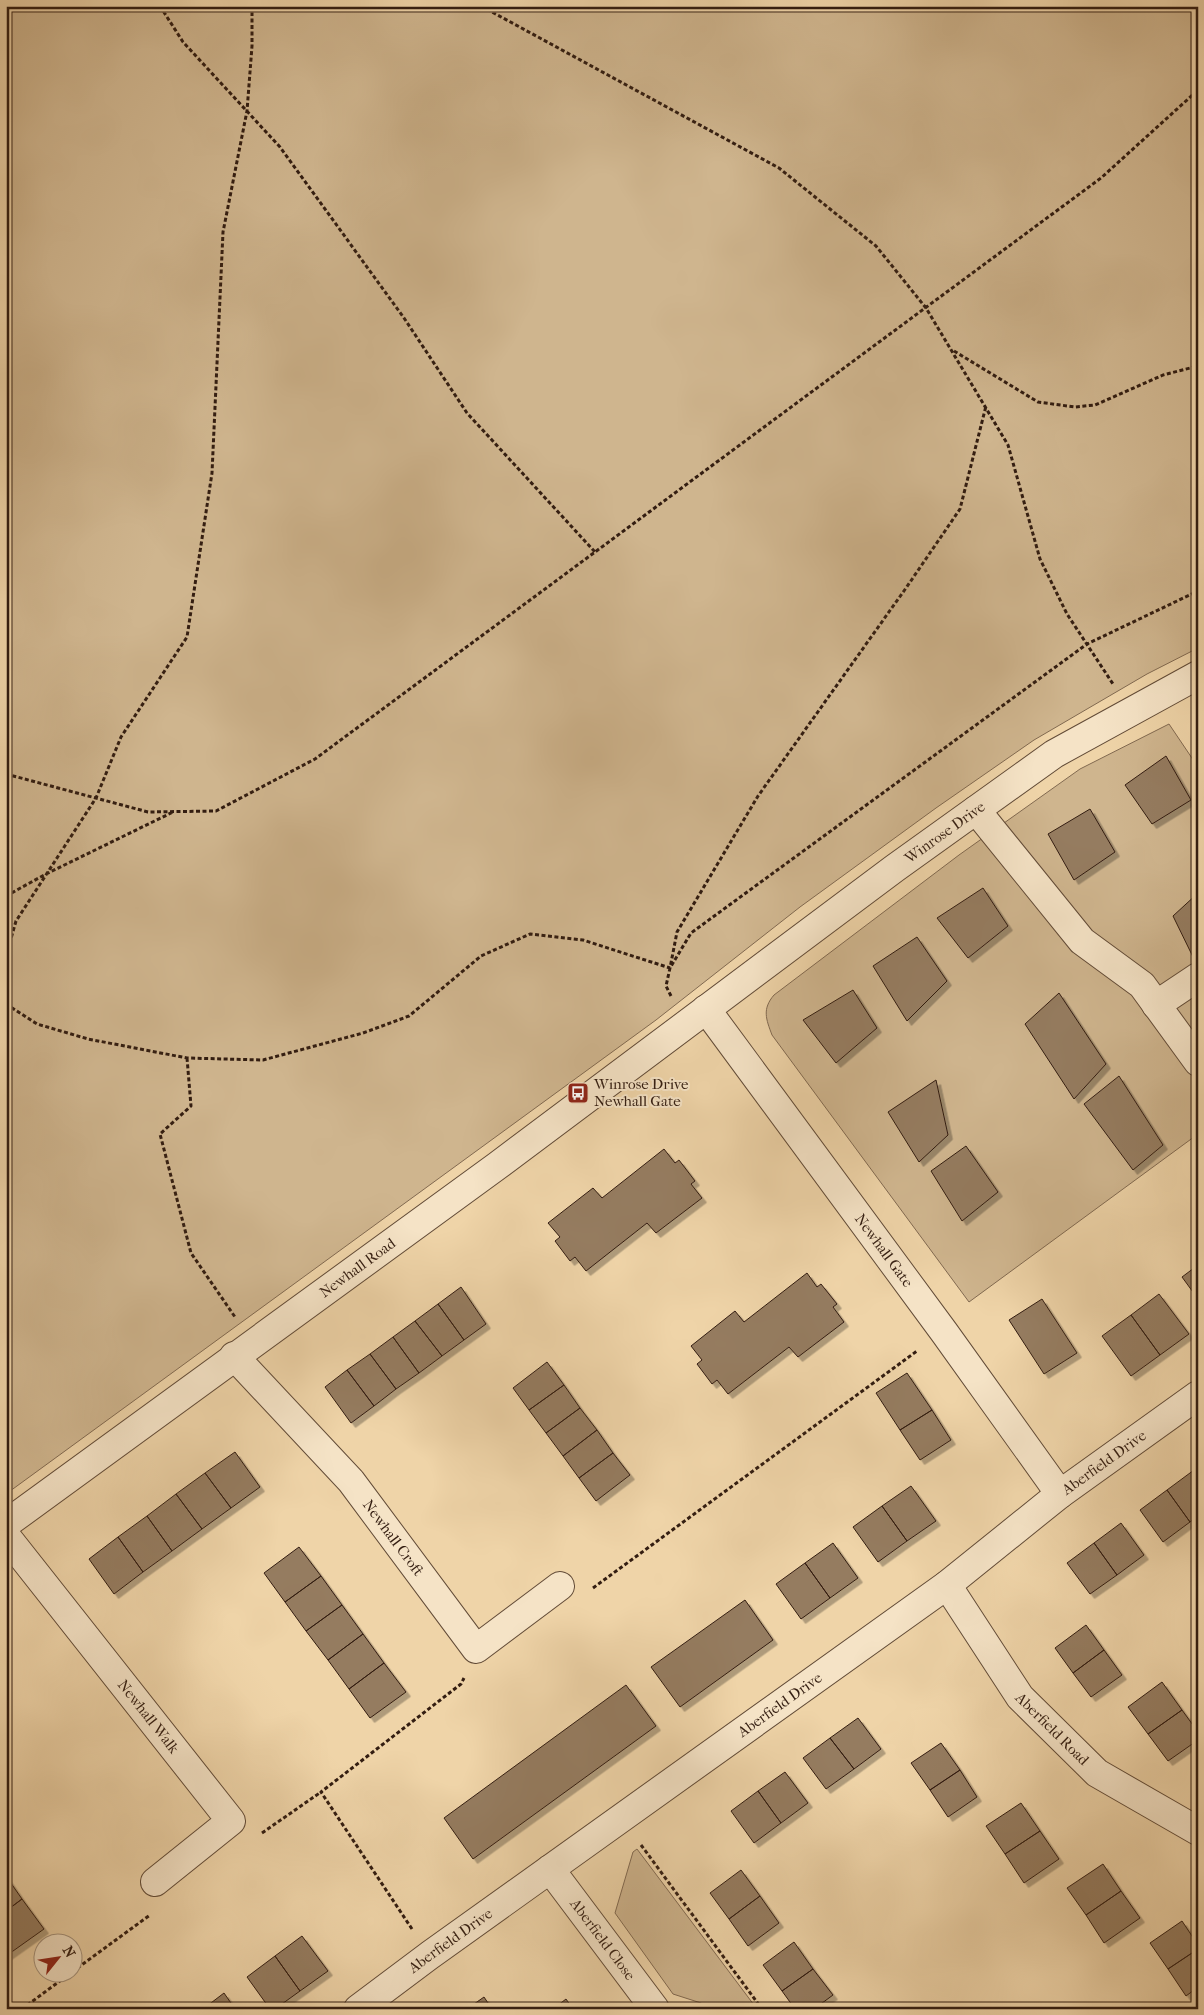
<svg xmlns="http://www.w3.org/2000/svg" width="1204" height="2015" font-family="'IM FELL French Canon',serif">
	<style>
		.green { fill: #cfb58e; stroke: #816950 }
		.building { fill: #957c60; stroke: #331d11; filter: url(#shadow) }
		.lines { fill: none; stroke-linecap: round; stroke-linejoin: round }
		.minor-casing { stroke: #624b37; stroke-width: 30 }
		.tertiary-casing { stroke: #624b37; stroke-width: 30 }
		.path { stroke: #331d11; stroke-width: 3; stroke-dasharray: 4 2.5; stroke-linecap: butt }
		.minor { stroke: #f5e3c6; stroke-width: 28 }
		.tertiary { stroke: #f5e3c6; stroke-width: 28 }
		.labels { text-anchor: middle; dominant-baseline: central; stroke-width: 4; stroke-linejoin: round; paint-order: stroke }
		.street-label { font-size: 15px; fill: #331d11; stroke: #f5e3c6 }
		.poi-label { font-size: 15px; fill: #331d11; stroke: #f5e3c6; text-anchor: start }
	</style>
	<defs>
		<filter id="shadow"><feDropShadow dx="4.5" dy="4.5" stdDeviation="0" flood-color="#0004"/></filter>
	</defs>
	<rect width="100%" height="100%" fill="#efd4a8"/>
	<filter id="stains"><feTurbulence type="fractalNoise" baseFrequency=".004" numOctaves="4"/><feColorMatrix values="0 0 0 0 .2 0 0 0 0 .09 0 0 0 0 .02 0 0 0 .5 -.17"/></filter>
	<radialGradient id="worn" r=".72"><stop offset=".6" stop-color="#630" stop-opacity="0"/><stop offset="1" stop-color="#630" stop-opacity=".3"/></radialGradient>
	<path class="green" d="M6,6h1192v642l-51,26 -113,66 -98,68 -136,99 -144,113 -650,474z
		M1169,724l29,43v367l-229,168 -197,-267c-6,-16 -10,-26 2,-40l185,-140 121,-86z
		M637,1849l120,160h-48l-8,-6 -28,-9 -58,-81 18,-61z"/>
	<path class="building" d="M1166,756l25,44 -39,24 -27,-39z
		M1090,809l25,43 -41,28 -26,-46z
		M983,888l25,38 -40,32 -31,-40z
		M1198,893v64l-4,2 -21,-43z
		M917,937l30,44 -40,40 -34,-55z
		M853,990l24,38 -41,35 -33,-43z
		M1059,993l47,71 -32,35 -49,-75z
		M1119,1076l44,69 -30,25 -49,-66z
		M936,1080l12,55 -29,27 -31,-50z
		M966,1146l32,46 -36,29 -31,-50z
		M664,1149l11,14 4,-3 16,21 -4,3 11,14 -46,35 -9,-10 -61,48 -11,-14 -5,4 -15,-20 5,-4 -12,-14 45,-35 9,10z
		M1198,1265v34l-16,-22z
		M807,1273l10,14 4,-3 16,20 -4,3 11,15 -46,35 -9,-10 -61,47 -11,-14 -5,4 -15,-20 5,-4 -11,-14 44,-35 9,11z
		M461,1287l25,37 -22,16 -26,-36z
		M1159,1294l30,40 -29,21 -29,-40z
		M1042,1299l35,54 -33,21 -35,-54z
		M438,1304l26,36 -22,16 -27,-35z
		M1131,1315l29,40 -29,21 -29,-40z
		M415,1321l27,35 -23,17 -26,-36z
		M393,1337l26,36 -23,16 -26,-35z
		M370,1354l26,35 -22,17 -27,-36z
		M547,1362l17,23 -35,25 -16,-22z
		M347,1370l27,36 -23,17 -26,-36z
		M907,1373l25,37 -32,20 -24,-37z
		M564,1385l16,23 -34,25 -17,-23z
		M580,1408l17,22 -34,26 -17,-23z
		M932,1410l19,30 -31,20 -20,-30z
		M597,1430l16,23 -34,25 -16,-22z
		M235,1452l25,35 -29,21 -26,-35z
		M613,1453l17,22 -34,26 -17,-23z
		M1194,1470l4,5v41l-8,6 -23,-32z
		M205,1473l26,35 -29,21 -26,-35z
		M911,1486l25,35 -29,20 -25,-35z
		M1167,1490l23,32 -27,20 -23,-32z
		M176,1494l26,35 -30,22 -25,-35z
		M882,1506l25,35 -29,21 -25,-35z
		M147,1516l25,35 -29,21 -25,-35z
		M1121,1523l23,32 -27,20 -23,-32z
		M118,1537l25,35 -29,22 -25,-35z
		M833,1543l25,35 -28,20 -25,-35z
		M1094,1543l23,32 -27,19 -23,-31z
		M299,1547l22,29 -36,26 -21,-29z
		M805,1563l25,35 -29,21 -25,-35z
		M321,1576l21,29 -36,26 -21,-29z
		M745,1600l28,40 -93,67 -29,-40z
		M342,1605l21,29 -35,26 -22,-29z
		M1086,1625l18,25 -31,23 -18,-25z
		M363,1634l21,29 -35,26 -21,-29z
		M1104,1650l18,25 -31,22 -18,-24z
		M384,1663l22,29 -36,26 -21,-29z
		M1162,1682l20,28 -34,24 -20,-27z
		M626,1685l30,41 -183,133 -29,-41z
		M1182,1710l16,22v8l-30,21 -20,-27z
		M858,1718l23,31 -27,20 -24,-31z
		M830,1738l24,31 -28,20 -23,-31z
		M941,1743l19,27 -30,20 -19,-27z
		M960,1770l17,27 -29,20 -18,-27z
		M785,1772l23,31 -27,20 -23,-32z
		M758,1791l23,32 -27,20 -23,-32z
		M1021,1803l19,28 -35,23 -19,-28z
		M1040,1831l19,28 -35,24 -19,-29z
		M1103,1864l18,27 -35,24 -19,-27z
		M741,1870l19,26 -31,23 -19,-26z
		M6,1876l16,23 -16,12z
		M1121,1891l19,27 -36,25 -18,-28z
		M760,1896l19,27 -31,23 -19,-27z
		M22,1899l22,30 -38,27v-45z
		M1182,1921l16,24v4l-30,20 -18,-26z
		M302,1936l26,35 -28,20 -25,-35z
		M794,1942l19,27 -31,22 -19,-26z
		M1198,1949v38l-12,9 -18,-27z
		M275,1956l25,35 -25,18h-5l-23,-32z
		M813,1969l20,26 -19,14h-19l-13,-18z
		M224,1993l11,16h-32z
		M484,1997l8,12h-25z
		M566,1999l7,10h-20z"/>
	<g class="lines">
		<g class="minor-casing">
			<g id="minor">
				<path d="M976,810l106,131 60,44 56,77"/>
				<path d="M1156,1005l42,-28"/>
				<path id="s1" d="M706,1009l238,323 116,162"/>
				<path id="s2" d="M234,1356l117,125 125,168 84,-63"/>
				<path id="s3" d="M6,1536l225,285 -76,61"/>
				<path id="s4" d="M947,1585l73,112 77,76 101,58"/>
				<path id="s5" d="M550,1869l105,140"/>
				<path id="s6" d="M358,2009l72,-54 517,-370 113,-91 138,-99"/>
			</g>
		</g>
		<g class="tertiary-casing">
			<g id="tertiary">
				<path id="s7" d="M6,1524l491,-358 398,-298 159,-114 144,-79"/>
			</g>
		</g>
		<path class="path" d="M160,6l23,36 97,105 124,171 63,95 128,139
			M481,6l298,162 97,78 50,62 82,137 32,114 27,55 46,70
			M954,351l84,51 37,5 20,-2 68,-30 35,-9
			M6,774l142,38 68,-1 99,-52 786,-581 97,-88
			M6,896l40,-22 127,-62
			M6,956l10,-35 80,-123 25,-61 66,-100 25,-164 11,-241 24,-121 5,-65v-40
			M671,996l-5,-10 4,-18 21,-35 396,-289 111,-53
			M6,1004l31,20 51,15 99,19 76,2 100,-27 46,-17 72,-60 49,-22 53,6 87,28 7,-36 81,-136 148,-208 54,-79 26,-103
			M187,1058l4,48 -31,28 31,119 44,64
			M593,1588l324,-237
			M262,1833l59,-41
			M641,1845l121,164
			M412,1929l-91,-137 140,-108 3,-6
			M72,1972l78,-57
			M22,2009l50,-37"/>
		<use href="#minor" class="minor"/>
		<use href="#tertiary" class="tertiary"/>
	</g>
	<defs>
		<g id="bus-square" transform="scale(1.125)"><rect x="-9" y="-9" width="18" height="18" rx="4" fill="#8f2418" stroke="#f5e3c6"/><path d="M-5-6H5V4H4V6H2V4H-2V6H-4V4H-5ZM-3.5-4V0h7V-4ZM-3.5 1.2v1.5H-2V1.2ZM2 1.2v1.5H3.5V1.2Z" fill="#fff"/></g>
	</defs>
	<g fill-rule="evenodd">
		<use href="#bus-square" x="578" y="1093"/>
	</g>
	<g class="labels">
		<g class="street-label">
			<text stroke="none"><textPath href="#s7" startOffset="1166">Winrose Drive</textPath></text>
			<text stroke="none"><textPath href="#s1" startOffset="300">Newhall Gate</textPath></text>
			<text stroke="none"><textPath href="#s7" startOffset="435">Newhall Road</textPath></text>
			<text stroke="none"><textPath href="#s6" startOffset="925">Aberfield Drive</textPath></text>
			<text stroke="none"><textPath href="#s2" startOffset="242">Newhall Croft</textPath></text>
			<text stroke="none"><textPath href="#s6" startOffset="520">Aberfield Drive</textPath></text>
			<text stroke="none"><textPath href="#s3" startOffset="230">Newhall Walk</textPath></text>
			<text stroke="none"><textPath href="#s4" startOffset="179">Aberfield Road</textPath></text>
			<text stroke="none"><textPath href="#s5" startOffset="88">Aberfield Close</textPath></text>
			<text stroke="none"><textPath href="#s6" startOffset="115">Aberfield Drive</textPath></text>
		</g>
		<g class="poi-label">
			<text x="594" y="1084">Winrose Drive<tspan x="594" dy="17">Newhall Gate</tspan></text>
		</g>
	</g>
	<rect width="1204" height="2015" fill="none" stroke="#efd4a8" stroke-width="25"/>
	<rect x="8" y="8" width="1189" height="2000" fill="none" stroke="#331d11" stroke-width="2.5"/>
	<rect x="12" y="12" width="1179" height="1990" fill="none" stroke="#331d11"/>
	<g transform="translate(58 1958) rotate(60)"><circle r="24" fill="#f5e3c6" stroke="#a7947e"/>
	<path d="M0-4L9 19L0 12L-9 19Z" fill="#8f2418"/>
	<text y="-8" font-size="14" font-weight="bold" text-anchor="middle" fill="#331d11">N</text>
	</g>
	<rect width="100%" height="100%" filter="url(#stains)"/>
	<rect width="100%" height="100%" fill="url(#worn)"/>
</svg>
